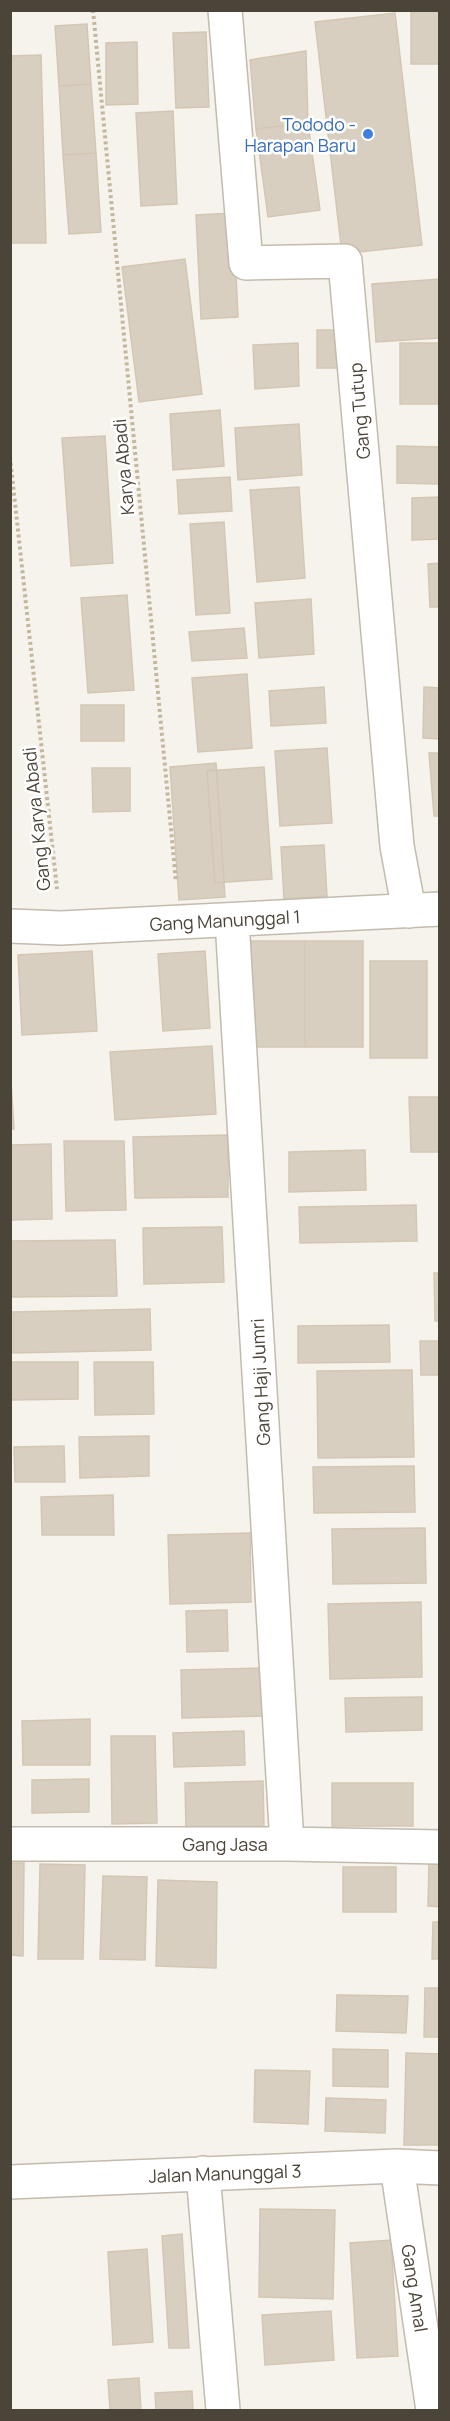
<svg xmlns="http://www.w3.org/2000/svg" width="450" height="2421" font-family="Manrope,sans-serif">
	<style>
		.building { fill: #d8cfc1; stroke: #d3c7b4; stroke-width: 1.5 }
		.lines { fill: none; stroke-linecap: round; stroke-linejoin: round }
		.minor-casing { stroke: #c2bbae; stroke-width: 36 }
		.path { stroke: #c4b79f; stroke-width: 4; stroke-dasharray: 3 3; stroke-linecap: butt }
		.minor { stroke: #fff; stroke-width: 33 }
		.shop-dot { fill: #3f7fe0; stroke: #fff; stroke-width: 2 }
		.labels { text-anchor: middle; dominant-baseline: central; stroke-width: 5; stroke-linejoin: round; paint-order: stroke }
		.shop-label { font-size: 18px; fill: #366cbe; stroke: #fff; text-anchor: end }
		.street-label { font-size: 18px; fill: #4b4439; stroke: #fff }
	</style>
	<rect width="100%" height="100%" fill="#f6f3ec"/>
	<path class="building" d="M411,10h29v54h-29z
		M395,13l27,232 -80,9 -27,-232z
		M87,24l4,60 -32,2 -4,-60z
		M206,32l3,75 -33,1 -3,-75z
		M137,42l1,62 -32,1v-62z
		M306,51l2,72 -52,6 -6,-69z
		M41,55l5,188h-34l-2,-187z
		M91,84l5,69 -33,2 -4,-69z
		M173,111l4,93 -36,2 -5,-93z
		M308,123l12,87 -52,7 -12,-88z
		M96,153l5,79 -32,2 -6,-79z
		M233,213l5,104 -37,2 -5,-104z
		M185,259l17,135 -63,8 -17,-135z
		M440,279v59l-64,4 -4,-58z
		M317,330h24v38h-24z
		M298,343l1,43 -44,3 -2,-44z
		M400,343h40v61h-40z
		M220,410l4,56 -51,4 -3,-56z
		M299,424l3,51 -64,5 -3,-52z
		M105,436l8,127 -42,3 -9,-128z
		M397,446l43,1v37l-43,-1z
		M230,477l2,34 -53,3 -2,-34z
		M299,487l6,91 -48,4 -7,-92z
		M440,497v42l-28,1v-42z
		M224,522l6,91 -34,2 -6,-91z
		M440,563v44h-10l-2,-43z
		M127,595l7,95 -46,3 -7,-95z
		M311,599l3,55 -55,4 -4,-55z
		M244,628l3,30 -55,3 -3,-29z
		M247,674l5,74 -54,4 -6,-74z
		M324,687l2,36 -55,3 -2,-35z
		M424,687l16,1v51l-17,-1z
		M81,705h43v36h-43z
		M327,748l5,75 -52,3 -5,-75z
		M429,753h11v63h-6z
		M216,763l9,134 -46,3 -9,-133z
		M264,767l8,112 -57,4 -8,-112z
		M92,768h38v43l-37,1z
		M324,845l3,51 -43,3 -3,-52z
		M251,941h54v106h-54z
		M305,941h58v106h-58z
		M92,951l5,80 -75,4 -4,-80z
		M205,951l5,77 -47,3 -5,-77z
		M370,961h57v97h-57z
		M212,1046l4,68 -101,6 -5,-68z
		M10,1065l4,64h-4z
		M409,1097h31v55h-29z
		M228,1135v62l-93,1 -2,-61z
		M64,1141h60l2,69 -60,1z
		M51,1144l1,75 -42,1v-75z
		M365,1150l1,40 -77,2v-40z
		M416,1205l1,36 -117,2 -1,-36z
		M222,1227l2,55 -80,2 -1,-56z
		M115,1240l2,56 -107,1v-56z
		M434,1273h6v48h-5z
		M150,1309l1,41 -138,3v-41z
		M389,1325l1,37 -92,1v-37z
		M420,1341h20v34h-19z
		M10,1362h68v37l-68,1z
		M94,1362h59l1,52 -59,1z
		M412,1370l2,87 -96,1 -1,-87z
		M149,1436v40l-69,2 -1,-41z
		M64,1446l1,36h-50l-1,-35z
		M414,1466l1,46 -101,1 -1,-46z
		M113,1495l1,40h-72l-1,-38z
		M425,1528l1,55 -93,1 -1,-55z
		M250,1533l1,69 -81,2 -2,-69z
		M421,1602l1,75 -92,2 -2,-75z
		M227,1610l1,41 -41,1 -1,-41z
		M263,1668l1,48 -82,2 -1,-48z
		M422,1697v33l-76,2 -1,-34z
		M90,1719v46h-67l-1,-44z
		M244,1731l1,34 -71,2 -1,-34z
		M111,1736h44l2,87 -45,1z
		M89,1779v33l-57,1v-33z
		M263,1781l1,48 -78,1 -1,-47z
		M332,1783h81v43h-81z
		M429,1861l11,1v45l-12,-1z
		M10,1863h14l-1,93 -13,-1z
		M40,1864l45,1 -2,94h-45z
		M343,1867h53v45h-53z
		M103,1876l44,1 -2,83 -45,-1z
		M158,1880l59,2 -1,86 -60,-2z
		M433,1922h7v37h-8z
		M425,1988h15v49h-16z
		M337,1995l71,1 -2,37 -70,-2z
		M333,2049l55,1v37l-55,-1z
		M406,2053l34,1 -1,91h-35z
		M255,2070l55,1 -2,53 -54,-2z
		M326,2098l60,2 -1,33 -60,-2z
		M260,2209l75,1 -2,89 -74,-2z
		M182,2234l7,114h-20l-7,-112z
		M391,2240l7,116 -41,2 -7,-115z
		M147,2249l6,93 -40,3 -5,-93z
		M331,2311l3,49 -69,5 -3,-50z
		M139,2378l2,32h-31l-2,-30z
		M192,2391l1,19h-37l-1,-17z"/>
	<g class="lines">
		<g class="minor-casing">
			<path id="minor" d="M225,10l21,253 99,-2 52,585 12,65
				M232,920l55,924
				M10,926l51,2 379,-19
				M10,1844h277l153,3
				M397,2166l36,244
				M203,2173l20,237
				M10,2182l387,-16 43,2"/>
		</g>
		<path class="path" d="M93,10l83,872
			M10,457l47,432"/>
		<use href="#minor" class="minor"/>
	</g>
	<circle class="shop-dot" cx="368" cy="134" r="6"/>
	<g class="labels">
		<g class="shop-label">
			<text x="356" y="124">Tododo -<tspan x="356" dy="21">Harapan Baru</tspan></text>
		</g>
		<g class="street-label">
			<text transform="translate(359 411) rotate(-95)">Gang Tutup</text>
			<text transform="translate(123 467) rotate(-95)">Karya Abadi</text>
			<text transform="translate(36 819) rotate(-96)">Gang Karya Abadi</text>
			<text transform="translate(225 920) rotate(-3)">Gang Manunggal 1</text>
			<text transform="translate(260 1382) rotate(-93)">Gang Haji Jumri</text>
			<text x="225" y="1844">Gang Jasa</text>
			<text transform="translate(225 2173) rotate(-2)">Jalan Manunggal 3</text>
			<text transform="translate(415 2288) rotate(81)">Gang Amal</text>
		</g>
	</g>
	<rect width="450" height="2421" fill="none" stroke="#4b4439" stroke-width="24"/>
</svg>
